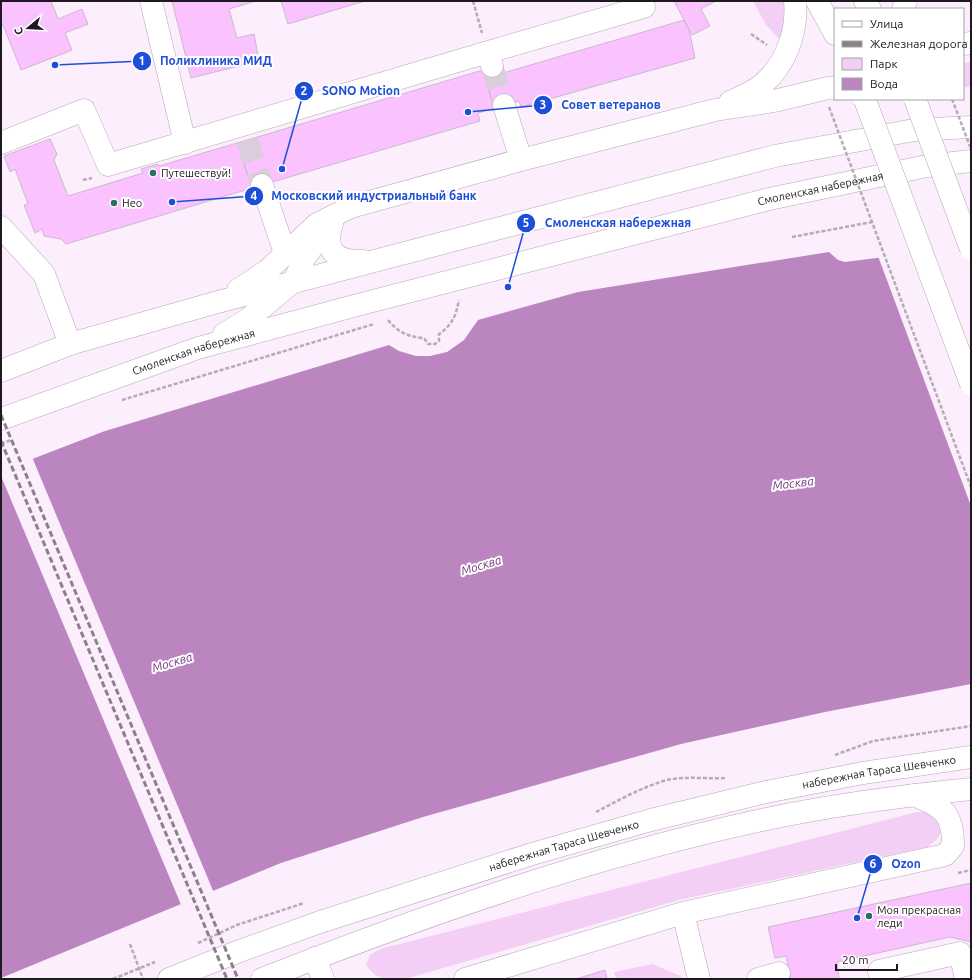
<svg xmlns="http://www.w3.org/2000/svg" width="972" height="980" font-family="Ubuntu,sans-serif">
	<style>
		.green { fill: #f3cff5 }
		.water { fill: #bb86c0 }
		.pier { fill: #fceefd }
		.building { fill: #fac2fe; stroke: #c9bbca }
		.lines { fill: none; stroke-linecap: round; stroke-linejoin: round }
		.minor-tunnel { stroke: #dbcedc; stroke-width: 22; stroke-dasharray: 22 11; stroke-linecap: butt }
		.minor-casing { stroke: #b5a8b6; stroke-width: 23 }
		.major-casing { stroke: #b5a8b6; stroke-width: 23 }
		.path { stroke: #b6abb7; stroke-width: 2.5; stroke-dasharray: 4 2; stroke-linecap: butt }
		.minor { stroke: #fff; stroke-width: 22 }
		.major { stroke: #fff; stroke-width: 22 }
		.rail { stroke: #8a818b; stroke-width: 3; stroke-dasharray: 6 3; stroke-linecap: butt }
		.major-bridge-casing { stroke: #b5a8b6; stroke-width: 23; stroke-linecap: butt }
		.path-bridge { stroke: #b6abb7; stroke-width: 2.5; stroke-dasharray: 4 2; stroke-linecap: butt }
		.major-bridge { stroke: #fff; stroke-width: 22 }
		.poi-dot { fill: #2a7064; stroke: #fff; stroke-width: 1.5 }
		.labels { text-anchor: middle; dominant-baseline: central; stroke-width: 4; stroke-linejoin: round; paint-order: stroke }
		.poi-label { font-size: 11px; fill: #1d191e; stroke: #fff; text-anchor: start }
		.street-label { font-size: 11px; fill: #1d191e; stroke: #fff }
		.water-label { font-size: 12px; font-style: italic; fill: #75357c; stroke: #fff }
		.leader { fill: none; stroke: #1d4ed8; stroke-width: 1.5 }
		.callout-dot { fill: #1d4ed8; stroke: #fff; stroke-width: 1.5 }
		.mark-label { font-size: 12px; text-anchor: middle; font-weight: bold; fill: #fff }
		.callout-label { font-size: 12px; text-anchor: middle; font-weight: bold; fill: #1d4ed8; stroke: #fff; stroke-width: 4; stroke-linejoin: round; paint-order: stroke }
	</style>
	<rect width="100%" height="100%" fill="#fceefd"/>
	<path class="green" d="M753,1h35l-5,42 -17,-18z
		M971,62v24l-8,2v-25z
		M917,812h9c17,12 22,22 1,35l-248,53 -274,79c-21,0 -30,1 -39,-15l4,-9 10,-6z
		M652,964l29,12 -1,3h-64l-2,-7z"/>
	<path class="water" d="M971,246v438l-146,28 -144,32 -258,73 -142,46 -280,115v-507l104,-40 284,-86 10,6 17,5h14l17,-4 17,-12 14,-20 100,-28 251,-40 9,8 7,2z"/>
	<path class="pier" d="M971,244v262l-93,-250z
		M32,457l182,436 -32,14 -181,-431v-7z"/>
	<path class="building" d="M1,1h50l7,18 24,-10 6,15 -23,9 7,17 -51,20 -18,-45h-2z
		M172,1h84l-27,8 8,29 17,-4 5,27 -68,17z
		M281,1h84l-77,23z
		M674,1h42l-15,8 9,17 -18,9z
		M684,20l5,10 6,28 -174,49 -2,-6 -25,7 -11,-38 17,-6 3,9z
		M483,70l11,38 -16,5 2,8 -228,67 -15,-45z
		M50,139l7,15 -3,6 14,36 75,-23 -2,-4 17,-5 1,2 78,-23 15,45 -186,56 -5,-5 -17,-3 -2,-7 -7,4 -11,-28 4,-1 -13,-35 -5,3 -6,-16z
		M971,883v59l-21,-5 -113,25 2,17h-48l-5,-23 -11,2 -7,-31z
		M605,970l2,9h-31z"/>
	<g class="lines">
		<path class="minor-tunnel" d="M492,66l12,39
			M247,140l15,45"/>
		<g class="minor-casing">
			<path id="minor" d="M151,1l34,142
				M903,9l3,-8
				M488,52l156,-45 -3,-6
				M504,105l17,55
				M1,143l83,-33 24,55 380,-113 4,14
				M262,185l23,68
				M1,227l43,47 26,70
				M683,913l16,66
				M315,958l8,21
				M465,979l218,-66 262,-58 8,-9c0,-34 -10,-39 -39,-51
				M758,979l21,-6
				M881,979l-2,-8 81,-18 6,26"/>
		</g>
		<g class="major-casing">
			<g id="major">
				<path d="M817,1l18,33"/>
				<path d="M865,1l5,8"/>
				<path d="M963,44l8,-1"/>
				<path d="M730,102c11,-5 23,-10 33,-18 23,-20 35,-53 32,-83"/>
				<path d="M332,224c-9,28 5,38 32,37"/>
				<path d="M238,290l30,-20 49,-46 34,-17 170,-47 194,-50 59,-9 54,-13h7"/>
				<path d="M224,334l23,-14 47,-39 11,-24 13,-18 10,-11"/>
				<path d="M1,371l69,-27 144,-41 561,-147 139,-26 57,-3"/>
				<path id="s1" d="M1,419l197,-71 167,-45 404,-104 158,-33 44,-5"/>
				<path id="s2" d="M169,979l68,-27 83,-30 212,-68 119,-34 115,-28 97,-19 108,-16"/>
				<path d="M262,979c163,-64 329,-122 500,-159 69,-15 139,-24 209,-31"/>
			</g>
		</g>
		<path class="path" d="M473,1l9,32
			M751,34l16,11
			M83,180l9,-2
			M792,237l80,-15
			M388,320c10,12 20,17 36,18l4,6h7l4,-3v-7c13,-9 17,-18 20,-34
			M122,400l252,-76
			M1,444l10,-4
			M835,755l38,-14 98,-15
			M596,812c23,-12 46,-25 71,-32 19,-4 40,-1 59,-2
			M958,873l13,-3
			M198,943l39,-18 67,-22
			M130,944l13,35
			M113,979l42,-17"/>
		<use href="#minor" class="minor"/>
		<use href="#major" class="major"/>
		<path class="rail" d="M1,415l237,564
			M1,441l226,538"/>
		<g class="major-bridge-casing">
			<path id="major-bridge" d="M915,99l56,150
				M865,100l106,284"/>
		</g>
		<path class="path-bridge" d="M952,99l19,50
			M829,107l142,380"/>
		<use href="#major-bridge" class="major-bridge"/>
	</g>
	<g class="poi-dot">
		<circle cx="153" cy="173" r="4"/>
		<circle cx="114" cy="203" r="4"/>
		<circle cx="869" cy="916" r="4"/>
	</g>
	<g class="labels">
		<g class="poi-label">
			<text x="161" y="173">Путешествуй!</text>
			<text x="122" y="203">Нео</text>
			<text x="877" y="910">Моя прекрасная<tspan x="877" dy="13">леди</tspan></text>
		</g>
		<g class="street-label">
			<text stroke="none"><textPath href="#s1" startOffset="852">Смоленская набережная</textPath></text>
			<text stroke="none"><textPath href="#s1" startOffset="204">Смоленская набережная</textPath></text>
			<text stroke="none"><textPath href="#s2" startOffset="741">набережная Тараса Шевченко</textPath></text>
			<text stroke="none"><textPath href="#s2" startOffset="417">набережная Тараса Шевченко</textPath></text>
		</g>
		<g class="water-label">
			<text transform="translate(793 483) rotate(-7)">Москва</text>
			<text transform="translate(481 565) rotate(-17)">Москва</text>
			<text transform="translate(172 662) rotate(-17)">Москва</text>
		</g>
	</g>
	<path class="leader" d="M55 65L142 61M282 169L304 91M468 112L543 105M172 202L254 196M508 287L526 223M857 918L873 864"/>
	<g class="callout-dot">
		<circle cx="55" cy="65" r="4"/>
		<circle cx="282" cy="169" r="4"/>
		<circle cx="468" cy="112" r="4"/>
		<circle cx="172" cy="202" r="4"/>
		<circle cx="508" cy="287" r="4"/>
		<circle cx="857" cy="918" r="4"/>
		<circle cx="142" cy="61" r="10"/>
		<circle cx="304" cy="91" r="10"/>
		<circle cx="543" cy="105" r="10"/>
		<circle cx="254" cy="196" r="10"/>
		<circle cx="526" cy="223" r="10"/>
		<circle cx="873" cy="864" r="10"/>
	</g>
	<g class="mark-label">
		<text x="142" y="65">1</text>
		<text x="304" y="95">2</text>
		<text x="543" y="109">3</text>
		<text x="254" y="200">4</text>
		<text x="526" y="227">5</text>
		<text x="873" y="868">6</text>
	</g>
	<g class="callout-label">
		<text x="216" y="65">Поликлиника МИД</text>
		<text x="361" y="95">SONO Motion</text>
		<text x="611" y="109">Совет ветеранов</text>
		<text x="374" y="200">Московский индустриальный банк</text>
		<text x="618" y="227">Смоленская набережная</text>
		<text x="906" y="868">Ozon</text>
	</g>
	<rect width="972" height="980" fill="none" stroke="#1d191e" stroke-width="4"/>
	<rect x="834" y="8" width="130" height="92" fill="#ffffff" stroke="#a5a3a5"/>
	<rect x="842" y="21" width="20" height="6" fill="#ffffff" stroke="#a5a3a5"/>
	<text x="870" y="28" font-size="12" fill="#1d191e">Улица</text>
	<rect x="842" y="41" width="20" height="6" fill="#8a818b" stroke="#a5a3a5"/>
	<text x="870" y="48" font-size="12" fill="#1d191e">Железная дорога</text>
	<rect x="842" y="58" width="20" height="12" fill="#f3cff5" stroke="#a5a3a5"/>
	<text x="870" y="68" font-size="12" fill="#1d191e">Парк</text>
	<rect x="842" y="78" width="20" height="12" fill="#bb86c0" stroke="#a5a3a5"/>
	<text x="870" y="88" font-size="12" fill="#1d191e">Вода</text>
	<g transform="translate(28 28) rotate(252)" stroke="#ffffff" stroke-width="3" paint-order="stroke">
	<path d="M0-3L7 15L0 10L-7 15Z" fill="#1d191e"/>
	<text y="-6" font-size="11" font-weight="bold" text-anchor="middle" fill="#1d191e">С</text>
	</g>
	<path d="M836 964v6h61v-6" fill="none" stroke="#1d191e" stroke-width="2"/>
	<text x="842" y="964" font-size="12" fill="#1d191e" stroke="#ffffff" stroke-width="3" paint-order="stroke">20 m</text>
</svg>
